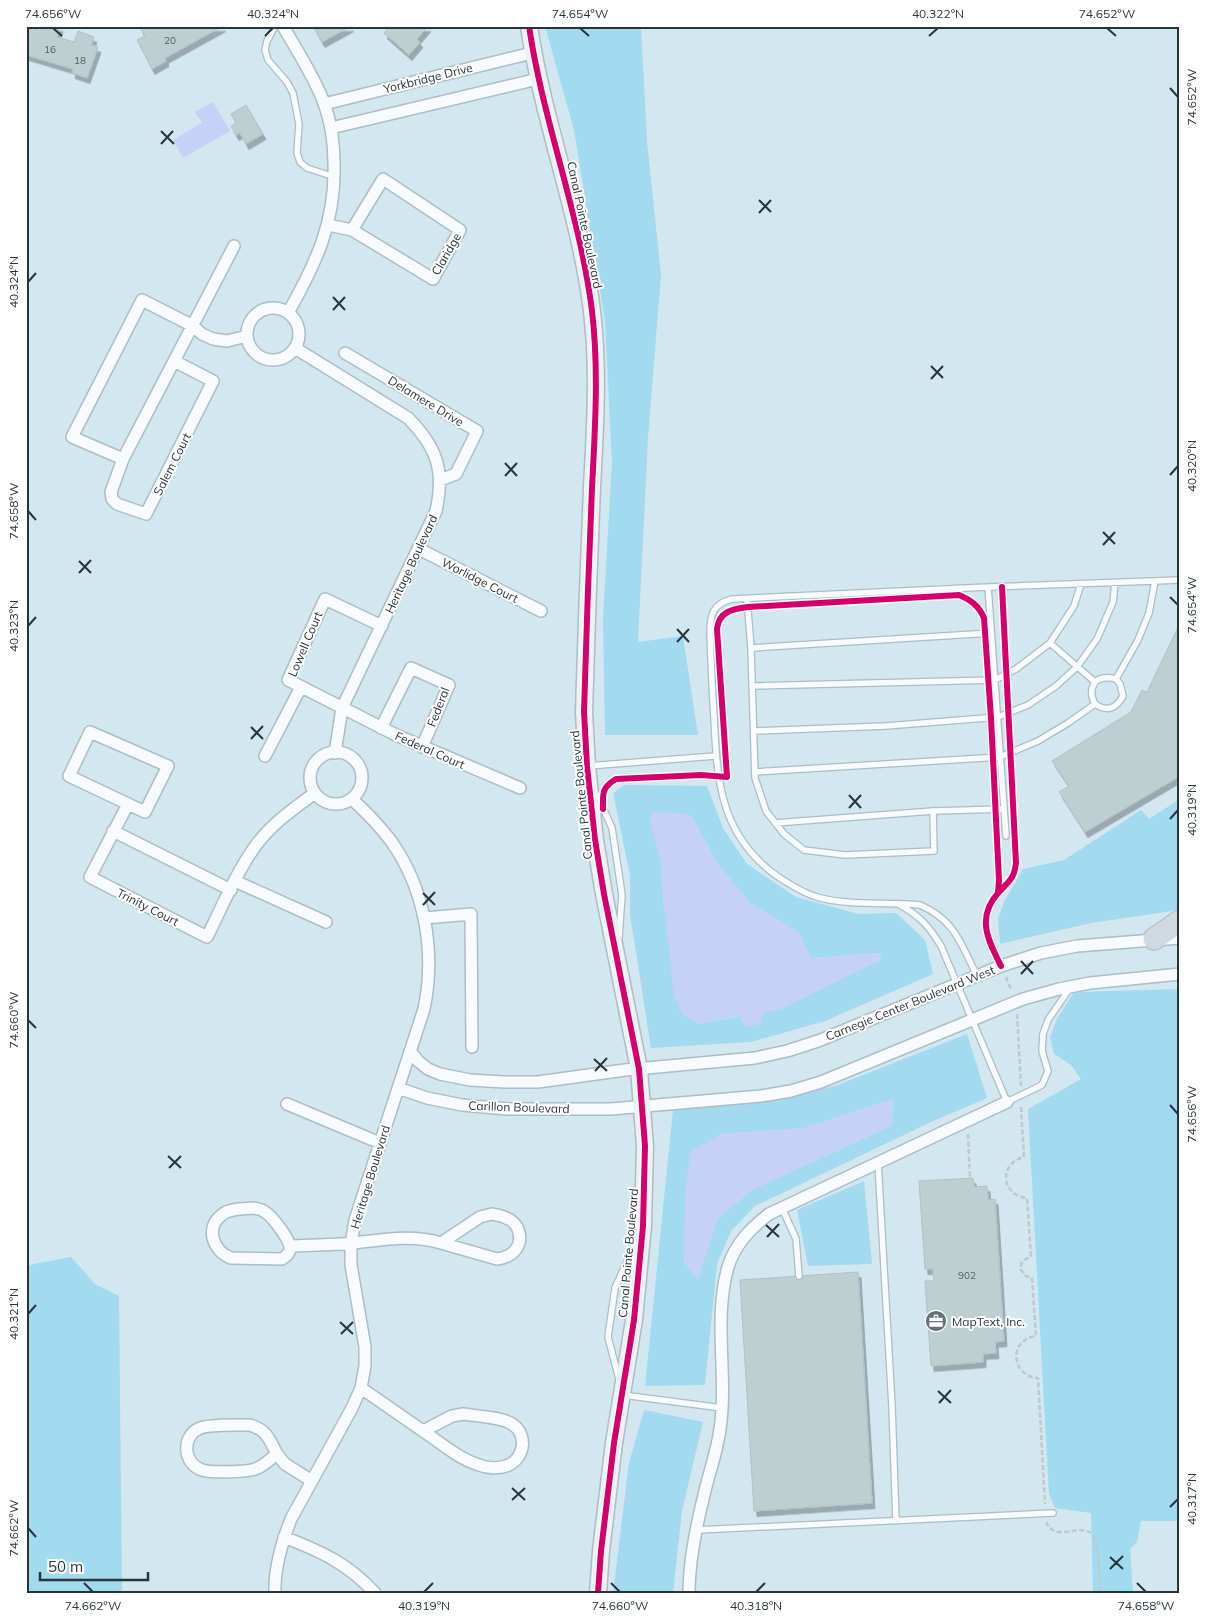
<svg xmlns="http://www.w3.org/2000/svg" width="1206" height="1619" font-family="Mulish,sans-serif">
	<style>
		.green { fill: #a2daf0; fill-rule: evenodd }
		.water { fill: #c6d1f7 }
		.building { fill: #becfd2; stroke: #b0c2c5; filter: url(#shadow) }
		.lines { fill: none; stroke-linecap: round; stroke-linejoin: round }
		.lane-casing { stroke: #acbdc3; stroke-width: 8 }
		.street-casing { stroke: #acbdc3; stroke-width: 14 }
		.secondary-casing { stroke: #acbdc3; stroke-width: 19 }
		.highway-casing { stroke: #b8c2c7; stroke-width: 24 }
		.path { stroke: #c1c8cb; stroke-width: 2.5; stroke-dasharray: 5 2.5; stroke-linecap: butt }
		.lane { stroke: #f8fbfd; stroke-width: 5.5 }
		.street { stroke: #f8fbfd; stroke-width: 11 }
		.secondary { stroke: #ecf1f4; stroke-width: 16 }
		.highway { stroke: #cfd9e1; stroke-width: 21 }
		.cycleway-casing { stroke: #fff; stroke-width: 9 }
		.cycleway { stroke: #d6006c; stroke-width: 6 }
		.ticks { fill: none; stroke: #27353b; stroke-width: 2 }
		.labels { text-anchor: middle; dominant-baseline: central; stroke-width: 4; stroke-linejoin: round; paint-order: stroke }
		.number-label { font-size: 10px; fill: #4e5d62 }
		.street-label { font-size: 12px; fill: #27353b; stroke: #fff }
		.poi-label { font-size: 12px; fill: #27353b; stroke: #fff; text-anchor: start }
		.neatline { fill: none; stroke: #27353b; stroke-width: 2 }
		.ticks-label { font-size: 12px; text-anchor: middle; fill: #27353b }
	</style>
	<defs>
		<filter id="shadow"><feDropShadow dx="3" dy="5.5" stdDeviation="0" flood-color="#0004"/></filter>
	</defs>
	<rect width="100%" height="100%" fill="#d2e7ef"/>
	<path class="green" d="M545,26h96l6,116 14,133 -13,163 -10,204 45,-6 15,99h-93l-2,-117 9,-156 -7,-141 -31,-191z
		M625,785l82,1 16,42 24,36 49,33 63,17 37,-1 29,27 8,34 -108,47 -74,21 -100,6 -21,-134v-39l-17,-82zM691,815l27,50 32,38 48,29 13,26 70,-5 -1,7 -98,48 -84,16 -34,-118 -3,-43z
		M1180,799l-1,111 -88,13 -91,21 -2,-25 6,-17 19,-33 41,-9 77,-50 8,9z
		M26,953l3,312 42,-8 24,27 24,12 3,297h-96z
		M1180,989v532h-39l-4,21 -7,7 3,44h-40l-2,-80 -36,-5 -6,-14 -21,-385 53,-30 -10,-14 -17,-11 -4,-17 7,-18 17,-27z
		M967,1034l20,64 -56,24 -176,84 -24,25 -14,33 -12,121 -60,1 28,-276 92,-8 70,-16zM894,1099l-3,27 -138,63 -36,30 -19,60 23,-145 83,-6z
		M864,1181l8,83 -64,2 -11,-56z
		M644,1410l59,12 -21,89 -9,82h-60l16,-130z"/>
	<path class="water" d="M213,102l17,29 -47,27 -10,-18 29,-17 -7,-11z
		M655,811l36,4 27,50 32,38 48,29 13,26 70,-5 -1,7 -98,48 -18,3 -4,13 -13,3 -9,-11 -40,8 -16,-10 -8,-19 -10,-89 -3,-43 -10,-39v-10z
		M894,1099l-3,27 -138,63 -36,30 -19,61 -14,-17 1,-69 5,-42 31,-18 83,-6z"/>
	<path class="building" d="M26,26l15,5 2,-5h17l-3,11 17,5 4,-11 16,6 -3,8 7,2 -11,31 -15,-5 1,-4 -47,-14z
		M144,26h15l2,4 7,-4h55l-58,32 1,3 -14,8 -15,-29 8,-4 -5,-8z
		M351,26l-29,16 -8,-14 3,-2z
		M390,26h38l-11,13 3,3 -11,13 -25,-22z
		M246,105l17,29 -17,10 -6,-11 -4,2 -5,-9 5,-3 -5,-9z
		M1180,623v153l-95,56 -26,-40 10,-6 -17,-25 79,-49 11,-22 5,2z
		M973,1178l1,9 13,-1 1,14 7,-1 9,142 -9,1 1,11 -13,1v8l-52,4 -6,-85h9l-1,-12h-8l-6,-88z
		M858,1272l14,231 -118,8 -14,-231z"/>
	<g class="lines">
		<g class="lane-casing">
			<path id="lane" d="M275,26l-8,15 -2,9 3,10 19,22 6,11 6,31 -2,29 3,9 7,6 28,9
				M988,587l18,249
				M747,599l4,49 4,130 11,33 18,23 20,16 41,5 89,-4 -1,-40 71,-2
				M1050,643l45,39c-5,8 -4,14 0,22
				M751,648l240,-15
				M1095,682c6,-5 13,-5 21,-3
				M752,686l243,-6 21,-11 34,-26 24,-37 7,-22
				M754,731l132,-5 112,-9 30,-12 28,-19 21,-19 20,-28 16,-37 2,-19
				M588,766l127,-10
				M755,772l245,-15 38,-16 30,-18 27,-19c12,8 21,5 28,-8l-3,-12 -4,-5 22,-39 11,-27 6,-32
				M597,795l15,33 10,67 -3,42
				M775,823l158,-12
				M898,904c21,11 31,22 43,42l66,156 35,-17 6,-14 -6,-20 1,-17 5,-14 22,-32
				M977,976c-16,-32 -22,-56 -57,-71 -32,-3 -73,1 -103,-8 -14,-4 -28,-13 -40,-21 -57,-41 -60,-95 -63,-159 -2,-28 -3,-56 -4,-84 0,-19 3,-29 22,-34l256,-12 192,-7
				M878,1163l14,243 4,115
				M782,1208l14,31 3,37
				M619,1379l-11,-42 7,-49 20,-44
				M623,1395l99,13
				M697,1530l356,-17"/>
		</g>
		<g class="street-casing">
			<path id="street" d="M283,26c14,25 31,50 41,77 7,19 10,40 10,60 2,59 -18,100 -46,150
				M324,104l208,-51
				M331,128l207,-49
				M383,179l77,51 -27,49 -81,-49z
				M328,225l24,5
				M247 334a26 26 0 1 1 52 0a26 26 0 1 1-52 0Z
				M295,348l113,70c29,29 37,53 28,93l-94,197 -7,45
				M345,353l132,78 -21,43 -16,6
				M174,361l39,20 -67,133 -29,-10 -5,-5 -1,-7 12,-33 111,-213
				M123,459l-51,-22 70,-137 51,26 9,8 11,5 14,2 20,-5
				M419,549l122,62
				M382,626l-57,-27 -37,81 108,55 124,53
				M381,728l30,-60 38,17 -27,62
				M90,732l78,34 -23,46 -76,-36z
				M310 778a26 26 0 1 1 52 0a26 26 0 1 1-52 0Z
				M265,756l36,-69
				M128,804l-38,73 117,60c15,-30 28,-62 47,-89 16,-23 39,-39 61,-55
				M113,831l118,59
				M235,881l91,41
				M425,918l46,-4 1,133
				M410,1051l8,10 10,8 12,5 30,6 34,2h34l87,-12 130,-12 32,-7 31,-10 183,-75 40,-13 36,-7 103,-8
				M398,1088l29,10 35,7 45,4h104l150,-13 30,-5 30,-9 202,-83 36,-10 31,-6 90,-9
				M287,1104l93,39
				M254,1208c4,1 8,1 11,4 7,4 28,31 25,38 -1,4 -5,7 -8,9l-51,-1c-18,-7 -27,-31 -8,-44 8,-6 21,-5 31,-6z
				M492,1214c5,1 12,2 16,5 4,1 7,5 9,8 8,17 -3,30 -20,32l-56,-16 39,-26z
				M290,1246c21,-1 42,-1 63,-3 30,-3 58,-9 88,0
				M361,1388l62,43
				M463,1414c13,2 38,3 49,10 17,11 12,36 -6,42 -8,3 -19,2 -27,-1 -20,-6 -38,-22 -56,-34l29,-15z
				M250,1425c17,5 19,14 27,29 -7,5 -14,13 -22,15 -7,3 -46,4 -53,1 -19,-6 -21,-34 -2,-42 9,-4 38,-3 50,-3z
				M277,1454l8,10 27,17
				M284,1537c38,15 63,26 91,56
				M275,1593c-1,-26 7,-51 16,-74l61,-111 9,-20 4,-22v-19l-14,-82v-21l4,-24 69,-211c12,-57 1,-120 -33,-168 -12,-16 -25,-29 -39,-42
				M689,1593c0,-33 7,-66 15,-98 5,-22 13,-43 16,-66 8,-54 -7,-109 8,-162 7,-23 23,-39 41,-53l238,-112"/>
		</g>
		<g class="secondary-casing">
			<path id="secondary" d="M529,26c14,96 51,188 63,285 7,59 3,118 0,177 -3,75 -6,149 -8,224l3,54 8,74 9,54 35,175 6,77 -2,80 -9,94 -20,123 -13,108 -3,42"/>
		</g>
		<g class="highway-casing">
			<path id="highway" d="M1154,939l26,-18"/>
		</g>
		<path class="path" d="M1006,977l5,13
			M1017,1014l4,72
			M1021,1107l3,50c-26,7 -23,38 3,41l4,58 -5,3 -5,5v6l5,6 6,2 4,58c-28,4 -25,40 2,42l7,126
			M968,1134l2,44
			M1046,1522c10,23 38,-3 48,15 6,10 5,43 6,56"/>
		<use href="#lane" class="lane"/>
		<use href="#street" class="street"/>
		<use href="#secondary" class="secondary"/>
		<use href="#highway" class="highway"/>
		<g class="cycleway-casing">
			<path id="cycleway" d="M529,26c14,96 51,188 63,285 7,59 3,118 0,177 -3,75 -6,149 -8,224l3,54 8,74 9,54 35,175 6,77 -2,80 -9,94 -20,123 -13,108 -3,42
				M603,809c0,-15 -2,-21 13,-30l85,-4 26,2 -10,-148c2,-18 16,-20 31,-22l211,-12c12,5 20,11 25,23l7,100 8,162 -1,13
				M1001,966c-13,-26 -25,-48 -3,-73 10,-11 16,-13 18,-30l-14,-276"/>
		</g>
		<use href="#cycleway" class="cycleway"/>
	</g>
	<path class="ticks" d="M53,28l9,8M580,28l9,8M1107,28l9,8M265,36l8,-8M929,36l9,-8M1170,88l8,9M161,131l13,13M161,144l12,-13M759,200l12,12M759,213l12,-13M28,282l8,-9M333,297l12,13M333,310l12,-13M931,366l12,12M931,379l12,-13M505,463l12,13M1170,475l8,-9M505,476l12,-13M28,511l8,9M1103,532l12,12M1103,545l12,-13M79,561l12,12M79,573l12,-13M1170,597l8,8M28,626l8,-9M677,629l12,13M677,642l12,-13M251,727l12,12M251,739l12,-13M849,795l12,13M849,808l12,-13M1170,819l8,-9M423,893l12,12M423,905l12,-13M1021,961l12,13M1021,974l12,-13M28,1020l8,8M594,1059l13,12M595,1071l12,-13M1170,1105l8,9M168,1156l13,12M169,1168l12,-12M766,1225l13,12M767,1237l12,-13M28,1314l8,-9M340,1322l13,12M341,1334l12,-12M938,1391l13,12M939,1403l12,-13M512,1488l13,12M512,1500l13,-12M1170,1507l8,-8M28,1528l8,9M1110,1557l13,12M1110,1569l13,-13M84,1583l9,9M611,1583l9,9M1137,1583l9,9M424,1592l9,-9M756,1592l9,-9"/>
	<defs>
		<g id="office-disc" transform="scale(1.125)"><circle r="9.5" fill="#63737a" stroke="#fff"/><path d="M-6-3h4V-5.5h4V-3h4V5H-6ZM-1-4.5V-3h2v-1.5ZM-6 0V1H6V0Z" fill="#fff"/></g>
	</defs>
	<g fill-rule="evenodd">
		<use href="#office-disc" x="936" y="1321"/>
	</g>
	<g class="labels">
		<g class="number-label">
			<text x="170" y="40">20</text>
			<text x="50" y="49">16</text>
			<text x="80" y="60">18</text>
			<text x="967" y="1275">902</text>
		</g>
		<g class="street-label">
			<text transform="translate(428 78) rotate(-14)">Yorkbridge Drive</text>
			<text transform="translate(585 225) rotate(78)">Canal Pointe Boulevard</text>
			<text transform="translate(446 254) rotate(-60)">Claridge</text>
			<text transform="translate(426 401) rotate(31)">Delamere Drive</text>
			<text transform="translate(172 464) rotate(-63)">Salem Court</text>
			<text transform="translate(411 564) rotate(-65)">Heritage Boulevard</text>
			<text transform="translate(480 580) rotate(27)">Worlidge Court</text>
			<text transform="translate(305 644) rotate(-67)">Lowell Court</text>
			<text transform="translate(438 707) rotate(-69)">Federal</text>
			<text transform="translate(430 750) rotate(24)">Federal Court</text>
			<text transform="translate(581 795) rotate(-96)">Canal Pointe Boulevard</text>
			<text transform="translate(148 907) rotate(27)">Trinity Court</text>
			<text transform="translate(910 1003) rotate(-22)">Carnegie Center Boulevard West</text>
			<text transform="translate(519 1107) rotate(2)">Carillon Boulevard</text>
			<text transform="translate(370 1177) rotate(-73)">Heritage Boulevard</text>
			<text transform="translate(628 1253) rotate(-85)">Canal Pointe Boulevard</text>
		</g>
		<g class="poi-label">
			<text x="952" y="1321">MapText, Inc.</text>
		</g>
	</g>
	<rect width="1206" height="1619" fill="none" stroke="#ffffff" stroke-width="55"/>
	<path d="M40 1572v8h108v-8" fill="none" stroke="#27353b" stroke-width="2.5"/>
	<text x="48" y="1572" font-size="15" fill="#27353b" stroke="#ffffff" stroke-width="4" paint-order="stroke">50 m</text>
	<rect x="28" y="28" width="1150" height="1564" class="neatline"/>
	<g class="ticks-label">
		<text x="53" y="18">74.656°W</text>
		<text x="273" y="18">40.324°N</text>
		<text x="580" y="18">74.654°W</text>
		<text x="938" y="18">40.322°N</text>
		<text x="1107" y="18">74.652°W</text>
		<text transform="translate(1192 97) rotate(-90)" y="4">74.652°W</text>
		<text transform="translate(14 282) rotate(-90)" y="4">40.324°N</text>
		<text transform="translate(1192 466) rotate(-90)" y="4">40.320°N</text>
		<text transform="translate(14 511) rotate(-90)" y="4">74.658°W</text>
		<text transform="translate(1192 605) rotate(-90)" y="4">74.654°W</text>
		<text transform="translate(14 626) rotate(-90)" y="4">40.323°N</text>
		<text transform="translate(1192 810) rotate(-90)" y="4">40.319°N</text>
		<text transform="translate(14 1020) rotate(-90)" y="4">74.660°W</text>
		<text transform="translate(1192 1114) rotate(-90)" y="4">74.656°W</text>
		<text transform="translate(14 1314) rotate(-90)" y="4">40.321°N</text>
		<text transform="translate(1192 1499) rotate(-90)" y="4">40.317°N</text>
		<text transform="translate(14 1528) rotate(-90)" y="4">74.662°W</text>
		<text x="93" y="1610">74.662°W</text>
		<text x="424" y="1610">40.319°N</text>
		<text x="620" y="1610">74.660°W</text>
		<text x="756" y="1610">40.318°N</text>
		<text x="1146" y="1610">74.658°W</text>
	</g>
</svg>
